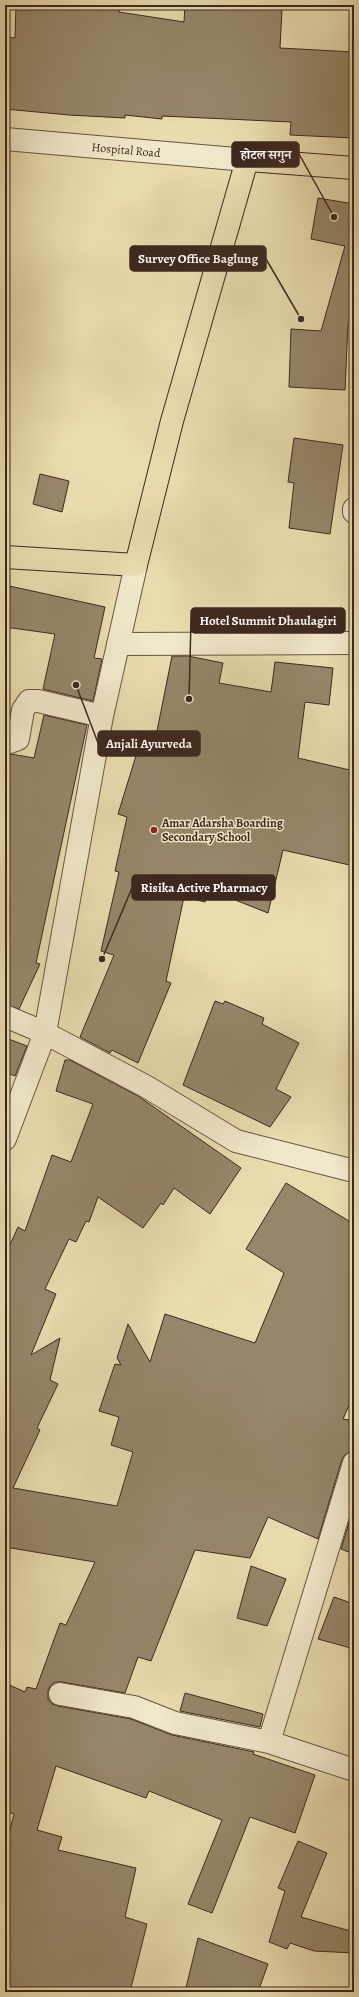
<svg xmlns="http://www.w3.org/2000/svg" width="359" height="1997" font-family="Alegreya,'Noto Serif Devanagari',serif">
	<style>
		.building { fill: #96866a; stroke: #3d281f }
		.lines { fill: none; stroke-linecap: round; stroke-linejoin: round }
		.street-casing { stroke: #685543; stroke-width: 24 }
		.primary-casing { stroke: #3d281f; stroke-width: 24 }
		.street { stroke: #f1e8cb; stroke-width: 22 }
		.primary { stroke: #e9dcaf; stroke-width: 22 }
		.poi-dot { fill: #8f2418; stroke: #f1e8cb; stroke-width: 1.5 }
		.labels { text-anchor: middle; dominant-baseline: central; stroke-width: 3; stroke-linejoin: round; paint-order: stroke }
		.street-label { font-size: 12px; fill: #3d281f; stroke: #f1e8cb }
		.poi-label { font-size: 12px; font-weight: bold; fill: #3d281f; stroke: #f1e8cb; text-anchor: start }
		.leader { fill: none; stroke: #3d281f; stroke-width: 1.5 }
		.callout-dot { fill: #3d281f; stroke: #f1e8cb; stroke-width: 1.5 }
		.callout { fill: #3d281f; stroke: #3d281f; stroke-width: 1.5 }
		.callout-label { font-size: 13px; text-anchor: middle; font-weight: bold; fill: #fff }
	</style>
	<rect width="100%" height="100%" fill="#e9dcaf"/>
	<filter id="stains"><feTurbulence type="fractalNoise" baseFrequency=".005" numOctaves="4"/><feColorMatrix values="0 0 0 0 .2 0 0 0 0 .09 0 0 0 0 .02 0 0 0 .5 -.17"/></filter>
	<radialGradient id="worn" r=".72"><stop offset=".6" stop-color="#630" stop-opacity="0"/><stop offset="1" stop-color="#630" stop-opacity=".3"/></radialGradient>
	<path class="building" d="M16,5h104l-1,7 65,10 1,-17 97,4 -2,39 74,4v86l-64,-3 1,-13 -129,-6v3l-37,-4v3l-56,-3 -64,-6v-72l10,1z
		M318,198l36,6v122l-6,-2 -3,66 -56,-3 2,-58 30,2 24,-85 -34,-7z
		M294,438l49,7 -13,89 -41,-6 5,-45 -6,-1z
		M40,474l29,7 -7,31 -29,-8z
		M5,585l100,22 -11,51 8,1 -9,42 -50,-12 12,-55 -50,-7z
		M172,656h16l35,7 -4,20 52,9 4,-30 58,6 -4,37 -24,-3 -7,56 56,13v95l-71,-16 -15,63 -58,-23 -5,12 -21,-5 -18,84 5,2 -33,80 -26,-13 -2,3 -30,-16 34,-82 -13,-4 18,-79 -4,-1 12,-54 -9,-3 21,-68 14,5z
		M44,715l43,10 -51,238 4,1 -21,45 -14,-5v-251l29,5z
		M215,1001l8,3 2,-3 39,17 -2,6 37,19 -23,46 15,8 -21,30 -87,-42z
		M5,1030l4,1 -3,7 21,8 -12,30 -10,-4z
		M65,1060h5l68,36 103,72 -31,46 -36,-26 -11,17 -2,-2 -18,25 -45,-31 -9,25 -3,-1 -10,21 -7,-3 -24,50 11,5 -25,61 29,-17 -10,42 8,4 -21,44 3,2 -27,58 104,18 16,-54 -22,-7 8,-28 -20,-6 16,-47 6,1 -4,-7 11,-34 22,38 15,-48 90,29 29,-70 -38,-24 40,-66 68,41v170l-11,25 11,2v30l-8,3 -4,5 -24,80 -50,-22 -18,41 -55,-8 -44,111 -13,-4 -13,36 -63,-11h-7l-5,4 -2,5v8l4,5 6,2 73,13 41,16 82,17 -1,2 62,21 -20,58 -45,-16 -38,96 -24,-9 34,-84 -73,-29 -3,7 -90,-32 -19,64 25,7 -4,13 78,18 -11,49 22,7 -17,68h-125v-143l9,-35 -9,-3v-128l20,9 2,-5 9,2 24,-66 6,2 29,-63 -90,-15v-291l13,-29 7,4 27,-76 19,7 22,-58 -37,-13z
		M354,1506v48l-13,-5z
		M251,1566l35,13 -19,47 -30,-8z
		M334,1597l20,7v45l-36,-10z
		M185,1693l78,21 -3,13 -80,-16z
		M298,1841l29,12 -26,64 53,15v21l-40,-2 -24,-8 -3,6 -18,-7 16,-51 -7,-3z
		M198,1938l70,26 -10,28h-73z"/>
	<g class="lines">
		<g class="street-casing">
			<path id="street" d="M5,139l242,21
				M354,512v-3
				M118,644l236,-1
				M5,740l5,2 8,-3 5,-29 6,-9h9l64,15
				M5,1016l40,17 102,54 89,54 118,30
				M5,1139l40,-106 57,-317 34,-151
				M354,1463l-85,279 85,28
				M60,1694l74,13 41,16 94,19"/>
		</g>
		<g class="primary-casing">
			<path id="primary" d="M5,557l131,8 36,-144 75,-261 107,8"/>
		</g>
		<use href="#street" class="street"/>
		<use href="#primary" class="primary"/>
	</g>
	<circle class="poi-dot" cx="154" cy="830" r="4"/>
	<g class="labels">
		<g class="street-label">
			<text transform="translate(126 150) rotate(5)">Hospital Road</text>
		</g>
		<g class="poi-label">
			<text x="162" y="823">Amar Adarsha Boarding<tspan x="162" dy="14">Secondary School</tspan></text>
		</g>
	</g>
	<path class="leader" d="M334 217L299 154M301 319L266 259M189 699L191 621M76 685L98 743M102 959L132 888"/>
	<g class="callout-dot">
		<circle cx="334" cy="217" r="4"/>
		<circle cx="301" cy="319" r="4"/>
		<circle cx="189" cy="699" r="4"/>
		<circle cx="76" cy="685" r="4"/>
		<circle cx="102" cy="959" r="4"/>
	</g>
	<g class="callout">
		<rect x="232" y="142" width="67" height="25" rx="4"/>
		<rect x="130" y="246" width="136" height="25" rx="4"/>
		<rect x="191" y="608" width="154" height="25" rx="4"/>
		<rect x="98" y="731" width="102" height="25" rx="4"/>
		<rect x="132" y="875" width="143" height="25" rx="4"/>
	</g>
	<g class="callout-label">
		<text x="266" y="159">होटल सगुन</text>
		<text x="198" y="263">Survey Office Baglung</text>
		<text x="268" y="625">Hotel Summit Dhaulagiri</text>
		<text x="149" y="748">Anjali Ayurveda</text>
		<text x="204" y="892">Risika Active Pharmacy</text>
	</g>
	<rect width="359" height="1997" fill="none" stroke="#e9dcaf" stroke-width="20"/>
	<rect x="6" y="6" width="347" height="1985" fill="none" stroke="#3d281f" stroke-width="2"/>
	<rect x="10" y="10" width="339" height="1977" fill="none" stroke="#3d281f"/>
	<rect width="100%" height="100%" filter="url(#stains)"/>
	<rect width="100%" height="100%" fill="url(#worn)"/>
</svg>
